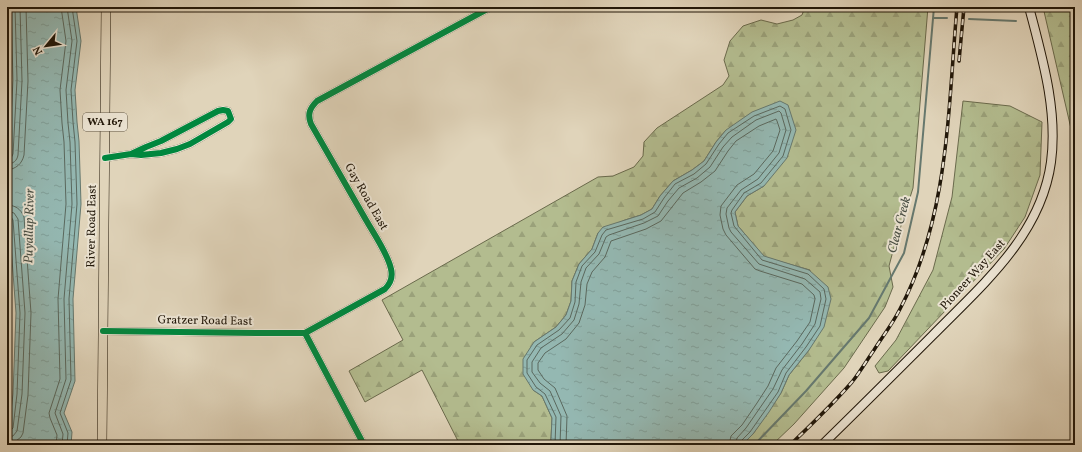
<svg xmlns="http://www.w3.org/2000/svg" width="1082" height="452" font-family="Vollkorn,serif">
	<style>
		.forest { fill: url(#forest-firs); stroke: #6a6a4c }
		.water { fill: url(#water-ripples); stroke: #66786e }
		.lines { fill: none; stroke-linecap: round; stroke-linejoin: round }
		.shore { stroke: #5a685e; stroke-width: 1 }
		.stream { stroke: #66786e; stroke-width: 2 }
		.street-casing { stroke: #514635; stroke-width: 8 }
		.secondary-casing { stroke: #211709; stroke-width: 10 }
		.primary-casing { stroke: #211709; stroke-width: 10 }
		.street { stroke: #ebe3d2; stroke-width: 6 }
		.secondary { stroke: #ebe3d2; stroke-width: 8 }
		.primary { stroke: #e0d4ba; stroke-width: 9 }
		.rail-casing { stroke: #211709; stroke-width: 3.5 }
		.rail { stroke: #ebe3d2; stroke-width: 2; stroke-dasharray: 6; stroke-linecap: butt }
		.cycleway-casing { stroke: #ebe3d2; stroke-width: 8 }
		.cycleway { stroke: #00873e; stroke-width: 6 }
		.labels { text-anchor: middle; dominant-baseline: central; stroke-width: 4; stroke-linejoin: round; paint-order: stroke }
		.shield { fill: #ebe3d2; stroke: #5e5445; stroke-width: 1 }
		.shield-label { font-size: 11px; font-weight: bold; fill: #211709 }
		.street-label { font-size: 12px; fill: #211709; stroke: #ebe3d2 }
		.water-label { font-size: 13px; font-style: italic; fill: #494f44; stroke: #ebe3d2 }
	</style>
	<defs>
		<pattern id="forest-firs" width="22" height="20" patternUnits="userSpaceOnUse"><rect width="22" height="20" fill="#b3bc8f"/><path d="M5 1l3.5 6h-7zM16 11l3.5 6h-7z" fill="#9aa17a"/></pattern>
		<pattern id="water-ripples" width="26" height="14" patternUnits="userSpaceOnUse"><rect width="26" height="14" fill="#94b8b2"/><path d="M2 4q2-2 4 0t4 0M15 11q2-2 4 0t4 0" fill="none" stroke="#7f9d98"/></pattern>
	</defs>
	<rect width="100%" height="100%" fill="#e0d4ba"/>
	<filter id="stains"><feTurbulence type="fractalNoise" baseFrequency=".005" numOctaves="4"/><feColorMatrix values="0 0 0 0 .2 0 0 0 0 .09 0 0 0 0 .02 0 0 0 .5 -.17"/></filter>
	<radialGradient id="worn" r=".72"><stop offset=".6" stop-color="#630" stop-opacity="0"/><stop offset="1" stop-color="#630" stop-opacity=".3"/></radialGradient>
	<path class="forest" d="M805,7h123l-15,181 -20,63 -4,15 4,21 -8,20 -41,61 -50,56 -22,21h-30l11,-11 28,-41 8,-18 20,-25 1,-80 -46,-13 -26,-31 -3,-14 12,-16 17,-10 -38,-56 -10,12 -12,19 -12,9 -19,11 -13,15 -8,13 -11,6 -16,5 -27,13 -6,16 -13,15 -7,17 -1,20 -5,14 -10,12 -22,15 -1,48 9,6 10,22 -1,21v6h-91l-38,-75 -57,32 -16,-31 54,-31 -21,-40 216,-123 15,-1 21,-9 9,-11 1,-14 13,-14 66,-43 6,-9 -5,-16 6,-19 13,-15 18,-6 16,4 16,-4 9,-5z
		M1043,7h32v126h-3z
		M963,101l47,5 32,16 -2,53 -15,42 -21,32 -116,122 -9,2 -4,-7 21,-26 37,-70 19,-73z"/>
	<path class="water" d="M11,7h65l5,34 -6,49 2,32 2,19 2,63 -8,95 2,82 -11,32 8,19 -1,13h-64l6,-51 3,-81 -9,-121 6,-112z
		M780,101l8,4 8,25 -9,28 -23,28 -17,10 -12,16 3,14 26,30 45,14 19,17 3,12 -7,28 -15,23 -20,25 -8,18 -12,19 -16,22 -11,11h-191v-6l1,-21 -10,-22 -9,-6 -10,-16v-15l11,-17 22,-15 10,-12 5,-14 1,-20 7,-17 13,-15 6,-16 5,-6 38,-12 11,-6 8,-13 13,-15 19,-11 12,-9 12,-19 10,-12 26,-18z"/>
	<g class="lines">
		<path class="shore" d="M7,159l4,-1 2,-4 4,-74 -2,-73
			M7,164c6,0 10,-3 11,-9l4,-74 -2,-74
			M7,170c9,-1 15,-6 17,-15l4,-74 -2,-74
			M7,205c8,0 14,4 17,12l7,96 -3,82 -5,38 -2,4 -5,4 -9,2
			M7,211l7,2 4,6 7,94 -3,81 -5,37 -4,5 -6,1
			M7,216l4,1 2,3 7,93 -3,81 -4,34 -3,3 -3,1
			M56,445l1,-10 -7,-17 -1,-5 11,-34 -2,-80 8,-95 -2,-62 -2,-19 -2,-33 6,-49 -5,-34
			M62,445l1,-11 -8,-21 11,-34 -2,-80 8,-95 -2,-62 -2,-19 -2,-33 6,-49 -5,-34
			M67,445l1,-12 -8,-20 11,-33 -2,-81 8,-95 -2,-62 -2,-20 -2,-32 6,-49 -5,-34
			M555,445l1,-28 -11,-23 -9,-7 -9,-14v-13l10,-15 22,-15 11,-12 5,-16 1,-20 6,-16 13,-14 7,-17 4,-5 37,-11 12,-7 9,-14 11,-14 19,-10 12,-10 13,-20 9,-11 26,-17 26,-10 5,3 6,21 -8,26 -22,27 -17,10 -12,17 -1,3 3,13 28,34 46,14 16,15 2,10 -6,27 -14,21 -20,26 -8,19 -28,40 -9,9 -1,4
			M560,445l1,-29 -11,-25 -10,-8 -8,-11v-10l9,-14 21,-14 12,-14 5,-16 2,-22 5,-14 13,-14 7,-17 3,-2 35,-12 14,-7 10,-15 11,-13 18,-10 13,-11 13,-20 9,-10 24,-17 23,-9 2,2 5,17 -7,23 -21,26 -17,11 -14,18 -1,6 3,14 2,4 28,32 46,15 15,13 1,7 -6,25 -13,20 -20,26 -9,19 -27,39 -9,10 -2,7
			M566,445l1,-29 -12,-28 -11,-9 -6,-9v-7l7,-10 21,-14 13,-16 6,-18 2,-21 5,-12 13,-15 6,-16 35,-12 15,-8 22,-28 18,-11 14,-11 13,-20 8,-10 23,-15 17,-7 1,2 3,9 -7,21 -19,23 -17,11 -16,21 -1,9 3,14 3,6 29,34 5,2 42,13 12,11 1,4 -5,23 -13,19 -21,27 -8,18 -11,17 -15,22 -11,11 -2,9"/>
		<path class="stream" d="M1069,7l6,2
			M933,18h14
			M969,19l47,2
			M754,445l52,-54 63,-73 35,-65 14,-61 16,-185"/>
		<g class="street-casing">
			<path id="street" d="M105,158l26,-4 10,1 20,-2 16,-4 13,-5 38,-22 3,-3 -3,-8 -5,-1 -5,1 -57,30 -15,6 -15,7
				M103,331l154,2h48
				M364,445l-59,-112 80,-44c5,-5 8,-12 6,-20 -3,-15 -17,-35 -25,-49 -18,-32 -37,-64 -55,-96 -4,-10 -1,-16 6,-23l174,-94"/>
		</g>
		<g class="secondary-casing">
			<path id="secondary" d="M822,445c37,-36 73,-72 110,-109 49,-50 109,-100 119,-174 7,-52 -9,-105 -22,-155"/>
		</g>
		<g class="primary-casing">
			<path id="primary" d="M102,445l4,-438"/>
		</g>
		<use href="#street" class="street"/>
		<use href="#secondary" class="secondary"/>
		<use href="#primary" class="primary"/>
		<g class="rail-casing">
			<path id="rail" d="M959,61l5,-54
				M790,445c21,-20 43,-41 62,-63 8,-10 15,-22 22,-32 9,-14 19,-27 26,-41 49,-93 48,-200 57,-302"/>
		</g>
		<use href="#rail" class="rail"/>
		<g class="cycleway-casing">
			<path id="cycleway" d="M105,158l26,-4 10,1 20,-2 16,-4 13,-5 38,-22 3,-3 -3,-8 -5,-1 -5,1 -57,30 -15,6 -15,7
				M103,331l154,2h48
				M364,445l-59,-112 80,-44c5,-5 8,-12 6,-20 -3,-15 -17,-35 -25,-49 -18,-32 -37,-64 -55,-96 -4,-10 -1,-16 6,-23l174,-94"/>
		</g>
		<use href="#cycleway" class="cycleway"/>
	</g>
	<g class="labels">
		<rect class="shield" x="83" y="113" width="44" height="18" rx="3"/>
		<g class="shield-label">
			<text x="105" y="122">WA 167</text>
		</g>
		<g class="street-label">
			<text transform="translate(366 197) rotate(60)">Gay Road East</text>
			<text transform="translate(92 226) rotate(-89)">River Road East</text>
			<text transform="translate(973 275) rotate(-48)">Pioneer Way East</text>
			<text transform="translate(205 321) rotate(1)">Gratzer Road East</text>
		</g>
		<g class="water-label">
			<text transform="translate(900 225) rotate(-75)">Clear Creek</text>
			<text transform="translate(30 226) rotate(-89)">Puyallup River</text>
		</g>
	</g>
	<rect width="1082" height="452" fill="none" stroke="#e0d4ba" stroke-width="24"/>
	<rect x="8" y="8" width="1066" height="436" fill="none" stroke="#211709" stroke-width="2"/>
	<rect x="12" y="12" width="1058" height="428" fill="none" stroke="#211709"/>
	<g transform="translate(46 46) rotate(241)" stroke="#ebe3d2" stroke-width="3" paint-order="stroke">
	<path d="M0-3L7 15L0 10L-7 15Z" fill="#211709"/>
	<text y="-6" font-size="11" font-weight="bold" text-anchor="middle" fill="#211709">N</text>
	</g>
	<rect width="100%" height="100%" filter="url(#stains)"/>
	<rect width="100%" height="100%" fill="url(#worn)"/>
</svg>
